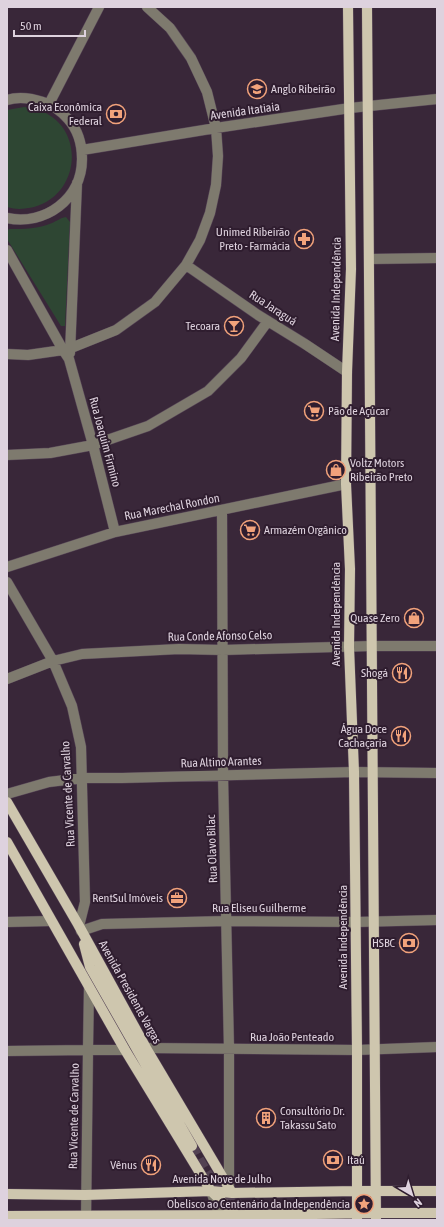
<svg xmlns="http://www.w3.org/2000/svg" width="444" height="1227" font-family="'Asap Condensed',sans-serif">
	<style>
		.green { fill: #2e4633 }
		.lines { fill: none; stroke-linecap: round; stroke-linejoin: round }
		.major-tunnel { stroke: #524152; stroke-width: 10; stroke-dasharray: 10 5; stroke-linecap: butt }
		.minor-casing { stroke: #574657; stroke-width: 11 }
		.major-casing { stroke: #574657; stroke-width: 11 }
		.minor { stroke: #7e7a6e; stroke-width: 10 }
		.major { stroke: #cec6ae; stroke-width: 10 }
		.labels { text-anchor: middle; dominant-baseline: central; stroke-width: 4; stroke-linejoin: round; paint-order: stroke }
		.poi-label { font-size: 12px; fill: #ded2de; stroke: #2f1d2f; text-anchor: end }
		.street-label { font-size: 12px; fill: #ded2de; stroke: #2f1d2f }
	</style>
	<rect width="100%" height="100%" fill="#392739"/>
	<path class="green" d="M24,107c5,1 10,1 15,3 47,17 42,84 -5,97 -9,2 -18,3 -27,0v-97z
		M66,217l4,5 -5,104h-4l-54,-87v-9l3,-1c14,0 28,0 42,-6 5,-2 8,-5 14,-6z"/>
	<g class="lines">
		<path class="major-tunnel" d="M192,1146c9,17 19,36 33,49 14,12 33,18 50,25"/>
		<g class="minor-casing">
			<path id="minor" d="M7,100c12,-4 24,-2 36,2 10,3 18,9 25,17 10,11 14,25 14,40 0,40 -37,67 -75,59
				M49,104l50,-97
				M82,150l134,-22 134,-20 87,-9
				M7,250l56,100 6,9 24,86 22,87
				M370,259l67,-1
				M186,265l72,50 47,29 42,28
				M70,353l7,-170
				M7,354l21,1 35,-5 8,-2 45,-18 39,-28 31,-37 14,-25 10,-27 6,-28 2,-29 -2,-28 -9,-36 -16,-34 -21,-30 -23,-21
				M7,455l43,-2 43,-8 55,-19 60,-35 33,-33 27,-37
				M222,510l1,265 6,274v139
				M7,567l108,-35 231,-48
				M7,582l46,79 19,45 9,41 4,155 -6,24
				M7,679l46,-18 29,-7 97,-5 44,1 149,-4h65
				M7,794l42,-12 33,-4h40l232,-6 83,1
				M7,922l44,-1
				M81,931l21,-7 125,-3 129,1 81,-2
				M146,1048l211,2 80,-3
				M7,1051l81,-1h37
				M211,1191l10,29
				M86,1220l2,-170 1,-63"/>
		</g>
		<g class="major-casing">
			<path id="major" d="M348,7l3,262 -4,103 -1,112 4,85 -1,78 5,125 3,278v170
				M367,7l9,1213
				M7,802l72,124 67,122 86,145
				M7,842l118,208 86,141 30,29
				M84,944l6,23 102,179
				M7,1194l78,1 126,-4 21,2 125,-2h80
				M7,1216l247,-1 122,-2h61"/>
		</g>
		<use href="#minor" class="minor"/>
		<use href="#major" class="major"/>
	</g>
	<defs>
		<g id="school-ring" transform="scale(1)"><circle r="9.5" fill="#2f1d2f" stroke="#f1a27b" stroke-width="1.5"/><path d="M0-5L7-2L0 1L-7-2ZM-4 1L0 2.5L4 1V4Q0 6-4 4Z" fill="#f1a27b"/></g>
		<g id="bank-ring" transform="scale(1)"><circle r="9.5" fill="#2f1d2f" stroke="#f1a27b" stroke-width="1.5"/><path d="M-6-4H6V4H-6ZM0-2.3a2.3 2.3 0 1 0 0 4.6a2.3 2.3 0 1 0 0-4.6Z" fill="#f1a27b"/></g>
		<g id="pharmacy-ring" transform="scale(1)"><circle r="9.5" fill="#2f1d2f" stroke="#f1a27b" stroke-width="1.5"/><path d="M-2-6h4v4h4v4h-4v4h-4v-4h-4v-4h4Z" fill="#f1a27b"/></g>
		<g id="bar-ring" transform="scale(1)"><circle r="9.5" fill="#2f1d2f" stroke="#f1a27b" stroke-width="1.5"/><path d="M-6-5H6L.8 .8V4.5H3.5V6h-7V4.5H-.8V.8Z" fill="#f1a27b"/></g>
		<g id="supermarket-ring" transform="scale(1)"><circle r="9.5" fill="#2f1d2f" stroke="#f1a27b" stroke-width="1.5"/><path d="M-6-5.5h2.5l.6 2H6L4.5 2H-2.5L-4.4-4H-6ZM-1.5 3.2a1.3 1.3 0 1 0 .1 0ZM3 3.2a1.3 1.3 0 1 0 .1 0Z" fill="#f1a27b"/></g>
		<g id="shop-ring" transform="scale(1)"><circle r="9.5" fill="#2f1d2f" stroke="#f1a27b" stroke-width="1.5"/><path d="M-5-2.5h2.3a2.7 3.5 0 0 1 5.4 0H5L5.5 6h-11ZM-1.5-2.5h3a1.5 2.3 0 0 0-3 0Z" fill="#f1a27b"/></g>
		<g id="restaurant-ring" transform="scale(1)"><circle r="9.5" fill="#2f1d2f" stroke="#f1a27b" stroke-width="1.5"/><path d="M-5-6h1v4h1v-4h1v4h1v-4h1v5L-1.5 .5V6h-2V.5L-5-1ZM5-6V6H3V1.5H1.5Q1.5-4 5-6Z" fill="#f1a27b"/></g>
		<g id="office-ring" transform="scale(1)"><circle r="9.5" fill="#2f1d2f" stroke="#f1a27b" stroke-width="1.5"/><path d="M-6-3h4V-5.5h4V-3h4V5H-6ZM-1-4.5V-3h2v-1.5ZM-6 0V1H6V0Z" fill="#f1a27b"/></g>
		<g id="building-ring" transform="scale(1)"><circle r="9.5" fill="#2f1d2f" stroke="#f1a27b" stroke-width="1.5"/><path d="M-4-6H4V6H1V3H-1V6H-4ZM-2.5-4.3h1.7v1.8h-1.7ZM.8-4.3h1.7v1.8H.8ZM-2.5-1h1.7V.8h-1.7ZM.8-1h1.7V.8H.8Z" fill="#f1a27b"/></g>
		<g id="sight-ring" transform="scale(1)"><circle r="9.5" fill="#2f1d2f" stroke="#f1a27b" stroke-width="1.5"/><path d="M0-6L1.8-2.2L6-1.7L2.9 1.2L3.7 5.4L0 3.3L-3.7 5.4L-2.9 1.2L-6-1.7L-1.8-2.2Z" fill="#f1a27b"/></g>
	</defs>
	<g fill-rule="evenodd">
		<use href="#school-ring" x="257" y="89"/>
		<use href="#bank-ring" x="116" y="114"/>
		<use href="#pharmacy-ring" x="304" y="239"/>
		<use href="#bar-ring" x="234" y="326"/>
		<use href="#supermarket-ring" x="314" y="411"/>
		<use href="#shop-ring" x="336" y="470"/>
		<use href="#supermarket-ring" x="250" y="530"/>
		<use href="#shop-ring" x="414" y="618"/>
		<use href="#restaurant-ring" x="402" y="673"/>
		<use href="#restaurant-ring" x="401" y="736"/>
		<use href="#office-ring" x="177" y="898"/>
		<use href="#bank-ring" x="409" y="943"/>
		<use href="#building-ring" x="266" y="1118"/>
		<use href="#bank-ring" x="333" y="1160"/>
		<use href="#restaurant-ring" x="151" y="1165"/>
		<use href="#sight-ring" x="364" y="1204"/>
	</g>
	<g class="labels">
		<g class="poi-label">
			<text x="271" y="89" text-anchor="start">Anglo Ribeirão</text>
			<text x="102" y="107">Caixa Econômica<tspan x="102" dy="14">Federal</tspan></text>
			<text x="290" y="232">Unimed Ribeirão<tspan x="290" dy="14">Preto - Farmácia</tspan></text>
			<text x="220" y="326">Tecoara</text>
			<text x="328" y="411" text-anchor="start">Pão de Açúcar</text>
			<text x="350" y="463" text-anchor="start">Voltz Motors<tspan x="350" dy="14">Ribeirão Preto</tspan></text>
			<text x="264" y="530" text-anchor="start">Armazém Orgânico</text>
			<text x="400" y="618">Quase Zero</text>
			<text x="388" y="673">Shogá</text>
			<text x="387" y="729">Água Doce<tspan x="387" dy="14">Cachaçaria</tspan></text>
			<text x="163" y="898">RentSul Imóveis</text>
			<text x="395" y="943">HSBC</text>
			<text x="280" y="1111" text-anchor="start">Consultório Dr.<tspan x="280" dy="14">Takassu Sato</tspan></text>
			<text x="347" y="1160" text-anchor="start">Itaú</text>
			<text x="137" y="1165">Vênus</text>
			<text x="350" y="1204">Obelisco ao Centenário da Independência</text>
		</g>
		<g class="street-label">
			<text transform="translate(245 111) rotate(-8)">Avenida Itatiaia</text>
			<text transform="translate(336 289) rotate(-89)">Avenida Independência</text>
			<text transform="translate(273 308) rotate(33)">Rua Jaraguá</text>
			<text transform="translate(105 442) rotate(75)">Rua Joaquim Firmino</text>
			<text transform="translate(172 507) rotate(-11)">Rua Marechal Rondon</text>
			<text transform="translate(336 614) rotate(-90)">Avenida Independência</text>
			<text transform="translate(220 636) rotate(-1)">Rua Conde Afonso Celso</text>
			<text transform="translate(221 762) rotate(-2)">Rua Altino Arantes</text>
			<text transform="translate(68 794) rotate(-93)">Rua Vicente de Carvalho</text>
			<text transform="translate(212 849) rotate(-92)">Rua Olavo Bilac</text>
			<text x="259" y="908">Rua Eliseu Guilherme</text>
			<text transform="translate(343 937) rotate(-90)">Avenida Independência</text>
			<text transform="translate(130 992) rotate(61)">Avenida Presidente Vargas</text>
			<text x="292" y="1037">Rua João Penteado</text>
			<text transform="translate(74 1116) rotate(-89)">Rua Vicente de Carvalho</text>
			<text x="222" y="1179">Avenida Nove de Julho</text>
		</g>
	</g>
	<rect width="444" height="1227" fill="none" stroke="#ded2de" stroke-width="16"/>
	<g transform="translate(412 1195) rotate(142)" stroke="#2f1d2f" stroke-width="3" paint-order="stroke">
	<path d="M0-3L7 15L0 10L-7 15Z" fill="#ded2de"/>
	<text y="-6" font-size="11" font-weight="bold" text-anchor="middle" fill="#ded2de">N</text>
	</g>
	<path d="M14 30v6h71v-6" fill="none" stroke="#ded2de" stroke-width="2"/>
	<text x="20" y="30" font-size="12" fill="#ded2de" stroke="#2f1d2f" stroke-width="3" paint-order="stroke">50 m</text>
</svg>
